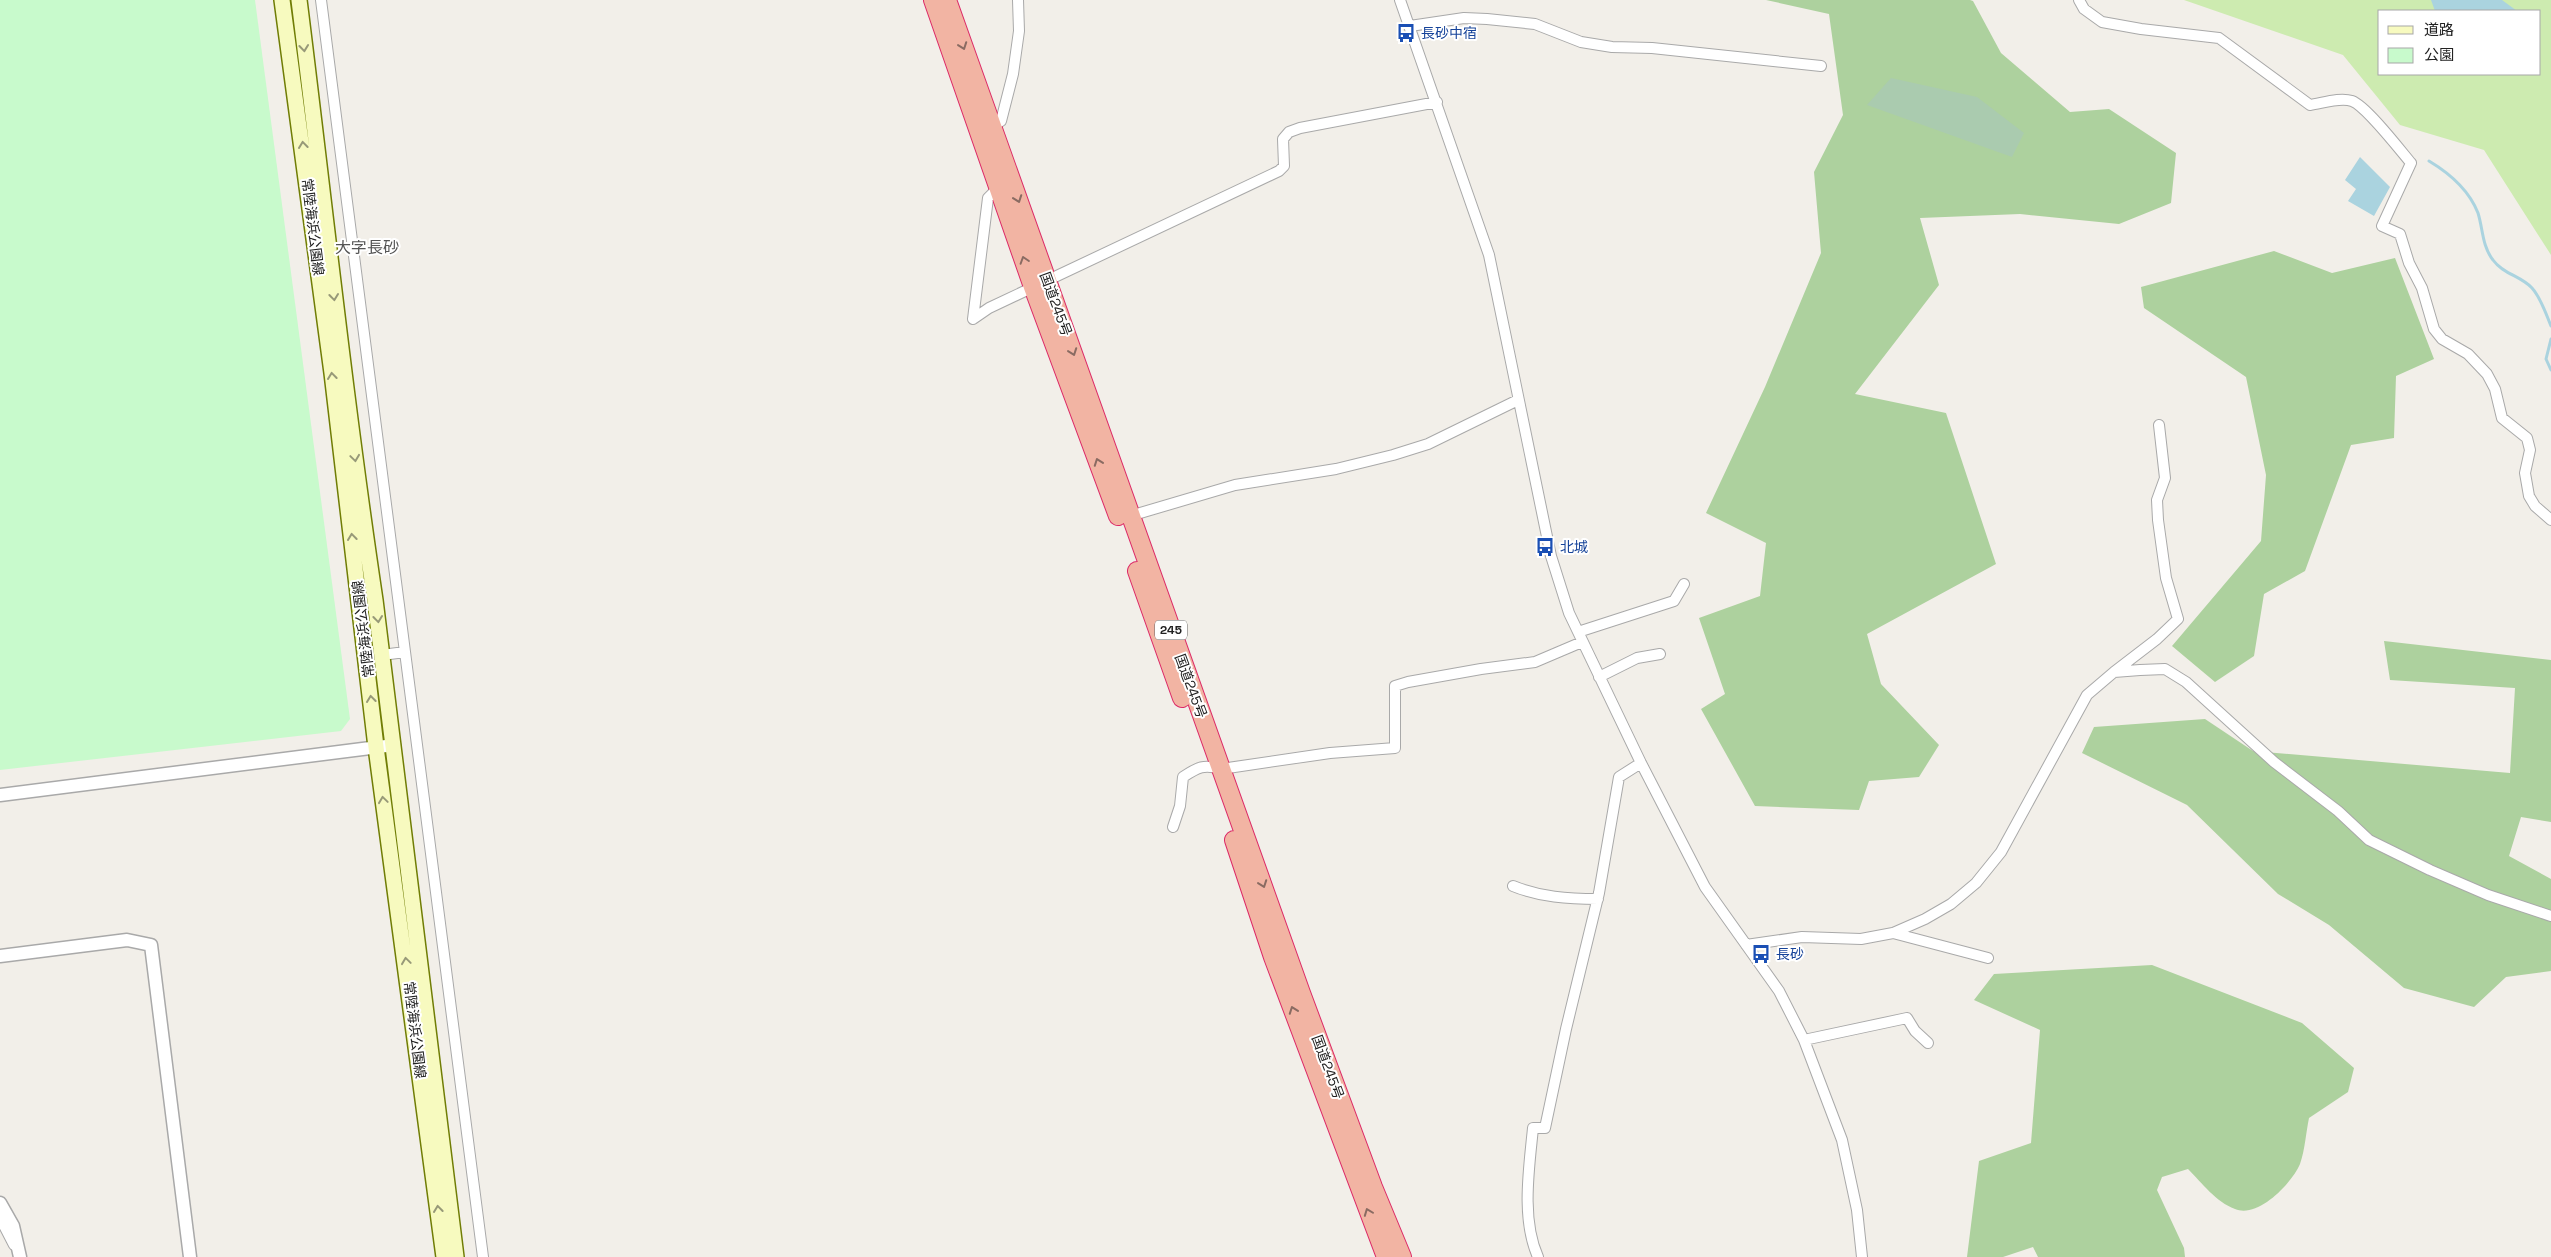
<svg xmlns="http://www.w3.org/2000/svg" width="2551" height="1257" font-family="'Space Grotesk','Noto Sans JP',sans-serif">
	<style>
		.grass { fill: #cdebb0; fill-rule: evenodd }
		.forest { fill: #add19e }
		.cemetery { fill: #aacbaf }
		.park { fill: #c8facc }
		.water { fill: #aad3df }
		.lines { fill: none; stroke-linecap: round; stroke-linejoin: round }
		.stream { stroke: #aad3df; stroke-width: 3 }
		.minor-casing { stroke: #a9a9a9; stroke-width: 12 }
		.tertiary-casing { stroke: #a9a9a9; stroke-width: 15 }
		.secondary-casing { stroke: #707d05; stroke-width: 18 }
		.trunk-casing { stroke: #dc2a67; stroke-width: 20 }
		.minor { stroke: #fff; stroke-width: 10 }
		.tertiary { stroke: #fff; stroke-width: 12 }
		.secondary { stroke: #f7fabf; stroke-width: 15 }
		.trunk { stroke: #f2b4a3; stroke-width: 18 }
		.oneway { stroke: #8a6b62 }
		.oneway2 { stroke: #979978 }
		.labels { text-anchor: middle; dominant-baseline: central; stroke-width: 4; stroke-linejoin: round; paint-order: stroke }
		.shield { fill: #fff; stroke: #646464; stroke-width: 1 }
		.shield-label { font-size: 12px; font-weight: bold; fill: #222 }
		.transit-label { font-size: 14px; fill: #164399; stroke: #fff; text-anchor: start }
		.street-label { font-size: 14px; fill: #222; stroke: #fff }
		.quarter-label { font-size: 16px; fill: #555; stroke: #fff }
	</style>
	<rect width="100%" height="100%" fill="#f2efe9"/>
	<path class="grass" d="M2184,0h367v255l-67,-105 -84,-25 -57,-70zM2380,11h160v63h-160z"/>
	<path class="forest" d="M1766,0h204l3,1 28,52 69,59 39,-3 67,44 -5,50 -52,21 -99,-10 -100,4 19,67 -84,109 91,19 50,151 -129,70 14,50 58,61 -20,32 -50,4 -10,29 -104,-4 -54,-97 24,-15 -26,-76 61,-22 6,-53 -60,-30 59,-126 56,-134 -7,-81 29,-57 -14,-101z
		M2274,251l58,22 63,-15 39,101 -38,17 -2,62 -43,7 -46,126 -41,23 -10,62 -39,26 -43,-36 89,-105 5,-66 -20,-98 -102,-69 -3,-21z
		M2384,641l167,19v162l-30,-5 -12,39 42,23v92l-45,6 -32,30 -70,-19 -75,-63 -51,-31 -91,-89 -105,-52 12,-26 111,-8 48,32 257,22 5,-85 -125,-8z
		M2152,965l150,58 52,45 -6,24 -39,26c-3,14 -4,32 -9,46 -8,19 -42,55 -65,45 -19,-7 -33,-26 -47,-40l-26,8 -5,13 27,58 1,9h-147l-5,-10 -30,10h-36l12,-96 52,-18 9,-113 -66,-30 20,-26z"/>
	<path class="cemetery" d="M1891,78l86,19 47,36 -12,24 -145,-52z"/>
	<path class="park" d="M0,0h255l95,719 -9,12 -341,39z"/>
	<path class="water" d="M2431,0h71l15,11h-82z
		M2360,157l30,30 -16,29 -26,-15 8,-12 -11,-9z"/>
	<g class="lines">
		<path class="stream" d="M2429,161c20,12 40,29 49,52 5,16 4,33 15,47 10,14 28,16 39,28 9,10 14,26 19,38
			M2551,339l-5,20 5,11"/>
		<g class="minor-casing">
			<path id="minor" d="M321,0l162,1257
				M1400,0l89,255 62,301 18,57 72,150 64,124 74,104 25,49 38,100 15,70 5,47
				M2079,0l5,9 18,13 39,7 78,9 91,67c13,-2 30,-8 42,-4 14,5 48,49 59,62l-29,63 18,8 9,29 13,25 12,41 8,10 26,15 19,20 8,15 7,29 25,20 3,12 -5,23 4,23 6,10 16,14
				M1410,26l54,-8 23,1 48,5 46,18 31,5 40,1 169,18
				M993,126l8,-5 12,-47 6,-43 -1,-31
				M973,319l16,-11 290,-137 5,-5 -1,-27 6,-7 11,-4 137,-26
				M973,319l15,-121 10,-10
				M1130,516l105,-31 101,-16 57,-14 35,-11 90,-44
				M1578,632l96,-31 10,-17
				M382,655l23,-3
				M2114,672l43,-33 21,-20 -12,-41 -8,-58 -1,-20 8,-22 -6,-53
				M1599,677l38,-19 23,-4
				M1173,827l7,-21 3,-29c15,-10 21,-13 38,-8l109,-16 65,-5v-62l13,-4 73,-13 54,-7 47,-20
				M1513,886c27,11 55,13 85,13
				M1893,933l95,25
				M1746,945l56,-8 59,2 32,-6 32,-14 26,-15 25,-21 25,-31 86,-157 27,-23 26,-2 25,-1 21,13 88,80 64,49 31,29 61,30 58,25 63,21
				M1804,1040l103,-22 8,13 13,12
				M0,1218l14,27
				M1538,1257c-17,-38 -9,-88 -5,-129h12l21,-99 33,-136 20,-116 22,-14"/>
		</g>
		<g class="tertiary-casing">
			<path id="tertiary" d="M0,795l394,-50
				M0,956l127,-16 24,5 39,312
				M0,1203l13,23 7,31"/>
		</g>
		<g class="secondary-casing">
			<path id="secondary" d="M282,0l50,373 44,374 68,510
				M299,0c25,200 46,400 76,600l81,657"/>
		</g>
		<g class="trunk-casing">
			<path id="trunk" d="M933,0l100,287 85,229
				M947,0l354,993 72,194 29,70
				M1137,571l45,127
				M1234,840l39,117 113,300"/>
		</g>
		<use href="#minor" class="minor"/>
		<use href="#tertiary" class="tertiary"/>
		<use href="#secondary" class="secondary"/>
		<use href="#trunk" class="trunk"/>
	</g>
	<defs><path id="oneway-chevron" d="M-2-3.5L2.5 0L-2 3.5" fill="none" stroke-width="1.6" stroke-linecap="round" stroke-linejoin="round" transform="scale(1.25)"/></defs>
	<g class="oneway">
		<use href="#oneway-chevron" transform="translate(963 46) rotate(70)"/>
		<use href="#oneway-chevron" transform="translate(1018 199) rotate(70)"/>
		<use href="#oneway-chevron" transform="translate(1024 260) rotate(-108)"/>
		<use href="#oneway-chevron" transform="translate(1073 352) rotate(70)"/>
		<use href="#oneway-chevron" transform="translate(1098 462) rotate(-110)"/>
		<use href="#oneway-chevron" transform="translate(1263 884) rotate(70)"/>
		<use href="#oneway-chevron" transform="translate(1293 1010) rotate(-110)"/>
		<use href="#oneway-chevron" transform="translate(1368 1212) rotate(-111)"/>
	</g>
	<g class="oneway2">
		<use href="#oneway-chevron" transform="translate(304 48) rotate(84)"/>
		<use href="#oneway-chevron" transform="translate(303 145) rotate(-97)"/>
		<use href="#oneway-chevron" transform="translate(334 297) rotate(83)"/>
		<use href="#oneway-chevron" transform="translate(332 376) rotate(-97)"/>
		<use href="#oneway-chevron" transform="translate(355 458) rotate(82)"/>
		<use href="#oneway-chevron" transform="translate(352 537) rotate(-97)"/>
		<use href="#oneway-chevron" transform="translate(378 619) rotate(83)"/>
		<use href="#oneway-chevron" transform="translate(371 699) rotate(-97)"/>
		<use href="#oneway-chevron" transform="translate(383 800) rotate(-98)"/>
		<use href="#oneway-chevron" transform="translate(406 961) rotate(-98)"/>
		<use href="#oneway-chevron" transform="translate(438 1209) rotate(-97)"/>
	</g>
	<defs>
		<g id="bus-bare" transform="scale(1.5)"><path d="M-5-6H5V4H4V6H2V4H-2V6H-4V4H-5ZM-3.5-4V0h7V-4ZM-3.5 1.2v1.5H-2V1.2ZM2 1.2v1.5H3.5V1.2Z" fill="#1a4fb4" stroke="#fff" stroke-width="2.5" paint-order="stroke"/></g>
	</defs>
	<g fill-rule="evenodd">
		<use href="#bus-bare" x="1406" y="33"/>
		<use href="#bus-bare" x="1545" y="547"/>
		<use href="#bus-bare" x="1761" y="954"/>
	</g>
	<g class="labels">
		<rect class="shield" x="1155" y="620.5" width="32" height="19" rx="4"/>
		<g class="shield-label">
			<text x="1171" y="630">245</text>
		</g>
		<g class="transit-label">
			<text x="1421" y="33">長砂中宿</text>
			<text x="1560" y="547">北城</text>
			<text x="1776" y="954">長砂</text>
		</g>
		<g class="street-label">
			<text transform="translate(313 227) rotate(83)">常陸海浜公園線</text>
			<text transform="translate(1056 304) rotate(70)">国道245号</text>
			<text transform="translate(363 629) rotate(-97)">常陸海浜公園線</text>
			<text transform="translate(1191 686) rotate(70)">国道245号</text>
			<text transform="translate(415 1030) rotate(83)">常陸海浜公園線</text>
			<text transform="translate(1328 1067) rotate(70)">国道245号</text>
		</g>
		<g class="quarter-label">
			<text x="367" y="247">大字長砂</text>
		</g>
	</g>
	<rect x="2378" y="10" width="162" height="65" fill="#ffffff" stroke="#a7a7a7"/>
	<rect x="2388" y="26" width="25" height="8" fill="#f7fabf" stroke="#a7a7a7"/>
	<text x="2424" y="35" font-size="15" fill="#222222">道路</text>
	<rect x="2388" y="48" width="25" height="15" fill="#c8facc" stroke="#a7a7a7"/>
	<text x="2424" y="60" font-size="15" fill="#222222">公園</text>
</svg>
